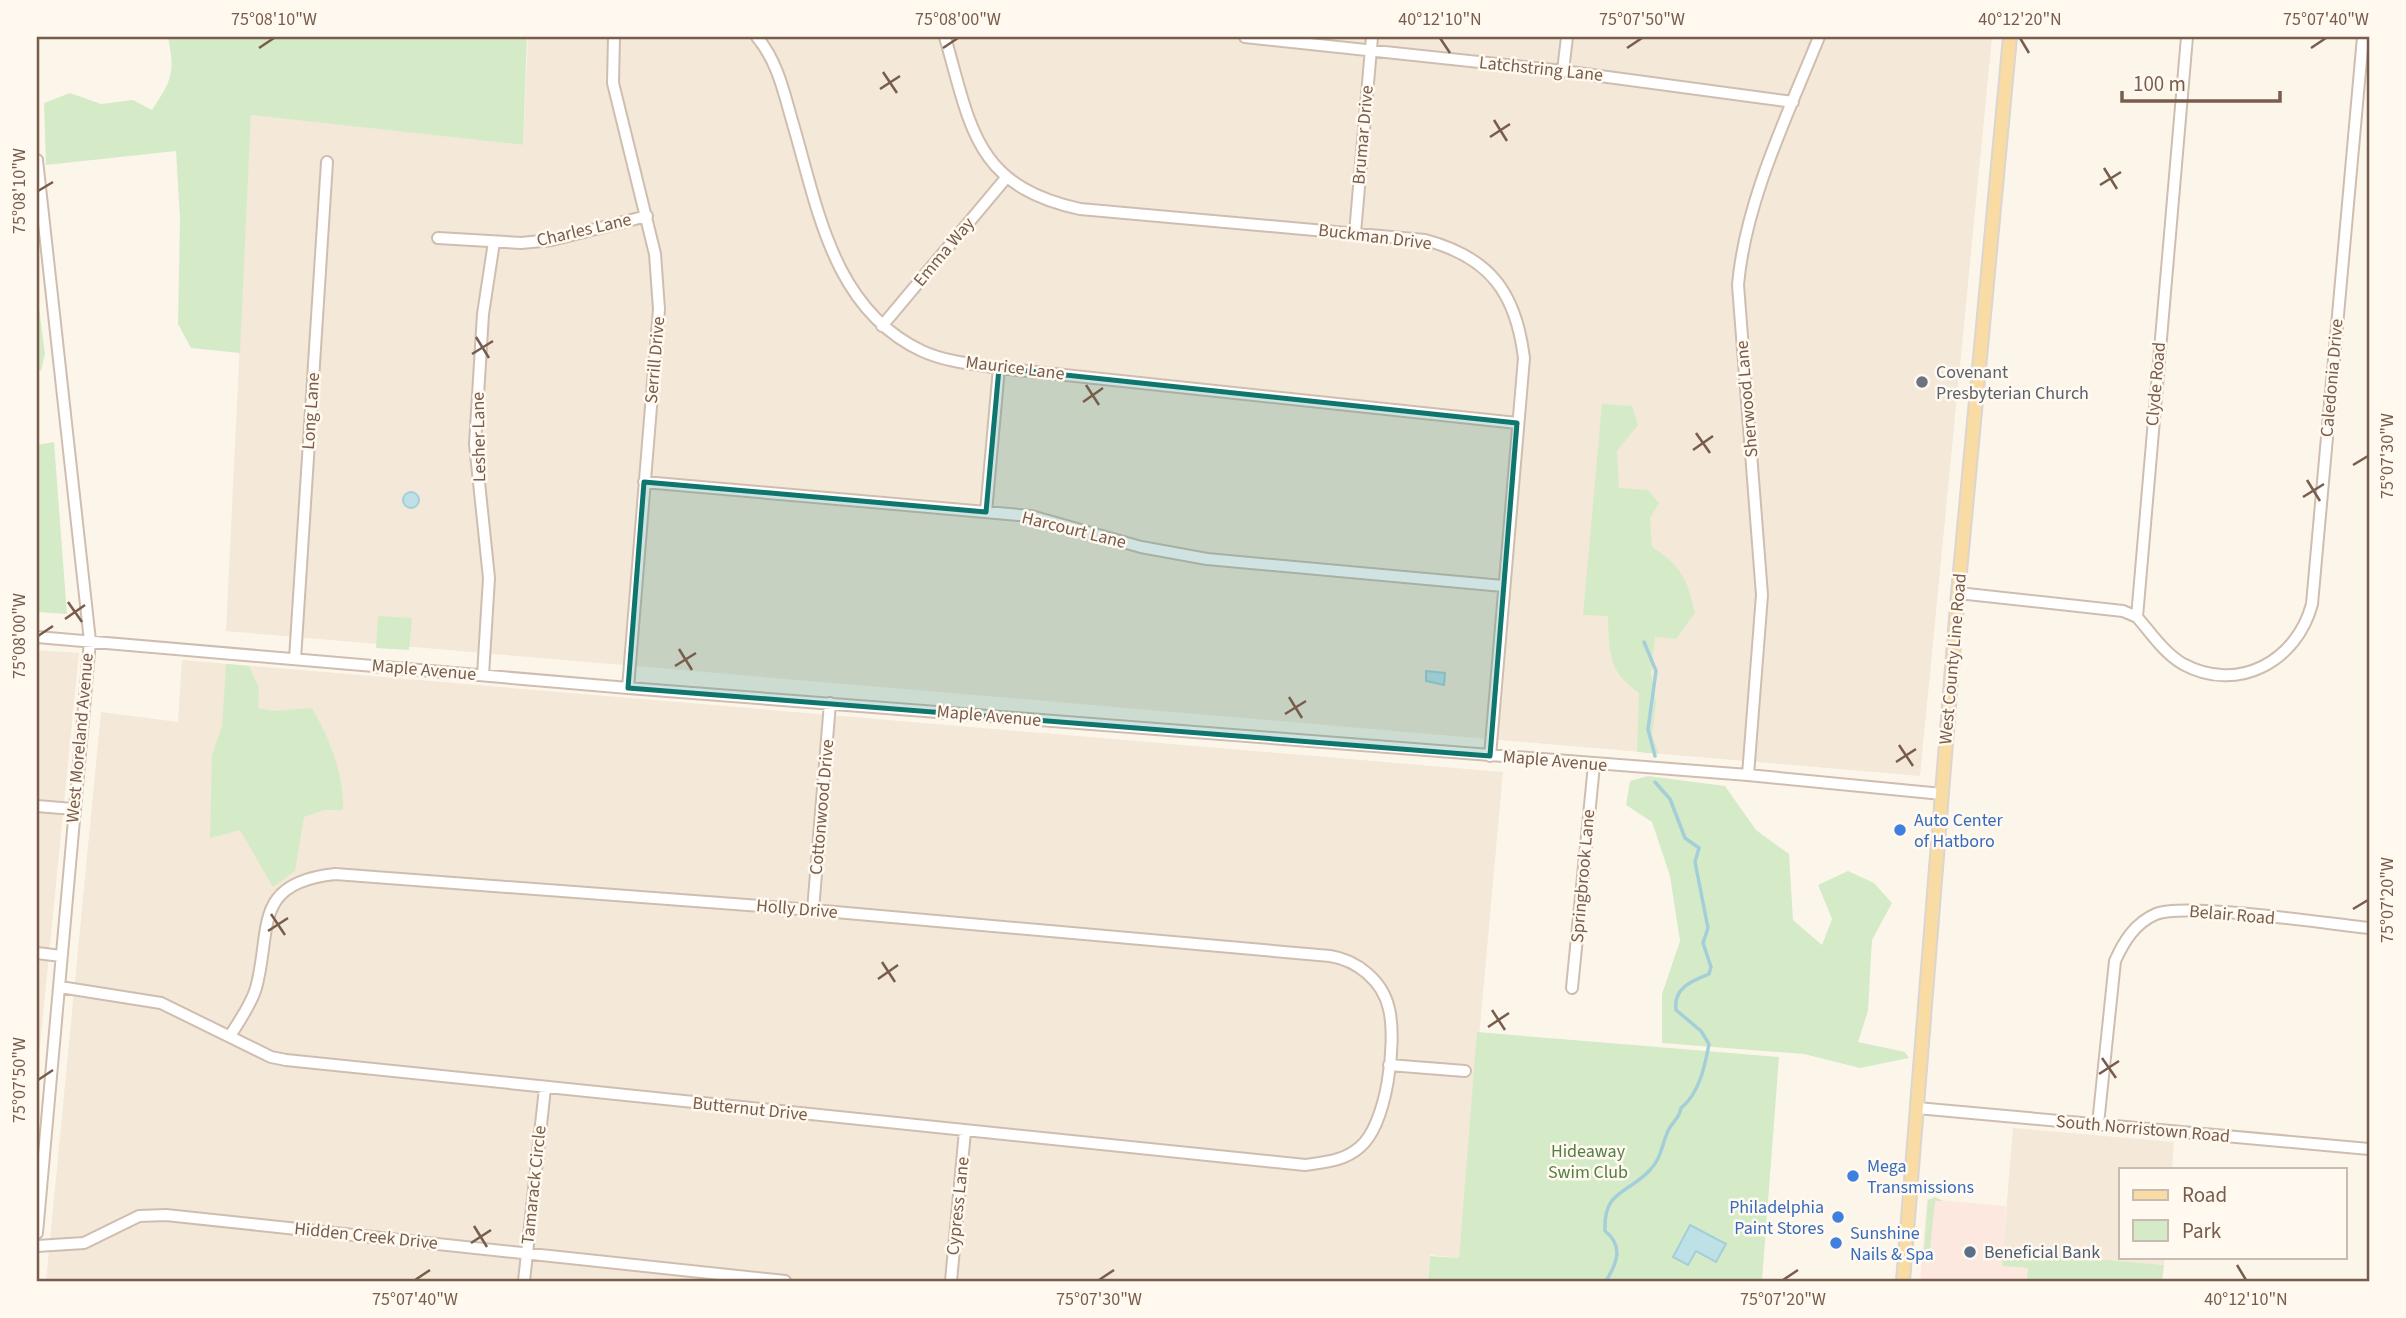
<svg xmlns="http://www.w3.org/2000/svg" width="2406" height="1318" font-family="'Source Sans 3',sans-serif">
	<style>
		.residential { fill: #f4e8d8 }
		.commercial { fill: #fce8de }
		.green { fill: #d5ebc8 }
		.water { fill: #bee0e7; stroke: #a4cfd8; stroke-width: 2 }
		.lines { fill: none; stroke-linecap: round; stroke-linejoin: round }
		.stream { stroke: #a4cfd8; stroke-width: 3.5 }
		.minor-casing { stroke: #cfbeaf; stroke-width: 14 }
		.major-casing { stroke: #dcd5d1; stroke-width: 16 }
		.minor { stroke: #fff; stroke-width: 10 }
		.major { stroke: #f9dba4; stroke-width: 12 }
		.marked { fill: #0f766e; fill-opacity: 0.2; stroke: #0f766e; stroke-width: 5; stroke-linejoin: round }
		.ticks { fill: none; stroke: #785d4d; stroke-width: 2.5 }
		.worship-dot { fill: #6b7280; stroke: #fff9f0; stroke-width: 2.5 }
		.shop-dot { fill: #3f7fe0; stroke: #fff9f0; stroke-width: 2.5 }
		.service-dot { fill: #5c6f8a; stroke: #fff9f0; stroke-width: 2.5 }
		.labels { text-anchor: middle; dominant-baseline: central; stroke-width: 5; stroke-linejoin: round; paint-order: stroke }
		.street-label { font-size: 18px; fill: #785d4d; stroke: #fff9f0 }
		.worship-label { font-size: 18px; fill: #5b616d; stroke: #fff9f0; text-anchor: start }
		.shop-label { font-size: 18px; fill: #366cbe; stroke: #fff9f0; text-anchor: start }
		.park-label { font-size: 18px; fill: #547d44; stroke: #fff9f0 }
		.service-label { font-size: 18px; fill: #4e5e75; stroke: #fff9f0; text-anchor: start }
		.neatline { fill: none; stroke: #785d4d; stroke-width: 2.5 }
		.ticks-label { font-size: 18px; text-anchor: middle; fill: #785d4d }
	</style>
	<rect width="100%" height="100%" fill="#fcf6ea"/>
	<path class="residential" d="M528,37h1464l-72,739 -1694,-145 25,-517 272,31z
		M37,650l42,3 -42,422z
		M182,660l1321,112 -44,486 -29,-3 -2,26h-1382l55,-569 77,10z
		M2013,1128l161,14 -2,27h-51v88h44l-1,8 -161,-14z"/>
	<path class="commercial" d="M1927,1199l79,7 -3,45 161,14 -2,16h-242z"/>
	<path class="green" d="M168,37h359l-4,108 -272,-30 -11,238 -49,-5 -13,-24 2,-106 -4,-67 -130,14 -2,-62 26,-10 31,11 32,-4 19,10c20,-30 23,-37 16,-73z
		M37,292l8,62 -4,17 -4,-2z
		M1602,404l30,2 6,19 -21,26 2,37 29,2 11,13 -9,15 2,29c30,19 35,32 43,66l-19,26 -21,-2 -4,37 5,29 -4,32 7,19 -22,-2 2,-59c-31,-21 -30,-42 -31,-77l-25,-1z
		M54,442l13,172 -30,-2v-167z
		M378,616l34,2 -3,32 -33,-2z
		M226,664l23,2 10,22 -1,20 16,3 38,-3c18,32 32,65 31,102h-19l-20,7 -9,54 -22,16 -33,-57 -30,8 2,-83 10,-29z
		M1648,776l77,10 31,44 33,24 4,66 29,25 10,-26 -14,-34 30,-14 26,12 18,20 -20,37 -4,71 -10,31 47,10 4,6 -49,10 -56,-14 -142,-11v-49l18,-53 -10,-65 -18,-54 -26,-17 4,-24z
		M1477,1032l302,25 -17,224h-334l2,-25 29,2z
		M1935,1197l8,4h-8l-6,60 -6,1 5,-62z
		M2003,1251l161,14 -2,16h-135l1,-13 -26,-2z"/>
	<path class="water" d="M403 500a8 8 0 1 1 16 0a8 8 0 1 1-16 0Z
		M1426,671l19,2 -1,12 -18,-4z
		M1690,1225l36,19 -10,18 -20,-11 -8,14 -15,-8z"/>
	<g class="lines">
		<path class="stream" d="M1644,642l12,29 -8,58 7,27
			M1606,1281c11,-18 18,-35 -1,-50 -2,-41 23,-37 45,-61 11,-11 12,-26 18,-39 4,-10 11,-11 13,-23 18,-14 24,-42 28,-64l-8,-13 -25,-21c-3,-22 16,-29 33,-36l2,-7 -8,-24 5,-15 -13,-66 4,-14 -14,-10 -15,-39 -15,-17"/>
		<g class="minor-casing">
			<path id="minor" d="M614,37l-1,46 42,171 4,55 -31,379
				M757,37c21,25 27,56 36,87 25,85 40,185 129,227 24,11 51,13 77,17l518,55
				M945,37c26,91 30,149 135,172l345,31c65,17 91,53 99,118l-34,398
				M1245,37l318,34 230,31
				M2187,37l-50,580c14,16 27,36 46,47 55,30 114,-3 129,-60l51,-567
				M1563,71l4,-34
				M37,160l53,481 -53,592
				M1355,233l17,-196
				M438,238l83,5 31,-3 95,-24
				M882,326l124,-148
				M644,482l387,34 110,31 66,12 296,27
				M986,512l13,-144
				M1958,593l165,18 14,6
				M37,637l591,51 1120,87 194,19
				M295,659l32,-497
				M483,675l6,-97 -14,-134 8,-130 11,-72
				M1748,775l14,-180 -24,-310c7,-83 50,-171 81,-248
				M37,806l36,3
				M813,910l17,-207
				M37,953l24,3
				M60,987l101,16 110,54 15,3 1019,105c21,-3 39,-4 55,-18 27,-23 37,-104 29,-138 -6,-28 -32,-49 -59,-53l-517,-46 -478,-36c-84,9 -63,56 -79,114 -5,17 -17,33 -26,48
				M1572,988l22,-223
				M1389,1065l76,6
				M1917,1108l452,41
				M2098,1124l17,-163c9,-20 20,-38 41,-47 29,-12 173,10 213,14
				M37,1246l47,-3 55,-27 27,-1 619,66
				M524,1281l21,-193
				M951,1281l14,-150"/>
		</g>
		<g class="major-casing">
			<path id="major" d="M1903,1281l55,-688 52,-556"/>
		</g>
		<use href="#minor" class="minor"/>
		<use href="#major" class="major"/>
	</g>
	<path class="marked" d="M999,368l518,55 -27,333 -862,-68 16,-206 342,30z"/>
	<path class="ticks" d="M1440,38l10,15M2020,38l9,15M259,48l15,-10M943,48l15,-10M1627,48l15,-10M2311,48l15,-10M883,72l14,21M880,89l20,-13M1494,120l13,21M1490,137l20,-13M2104,168l13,21M2100,185l21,-13M38,191l15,-9M476,337l13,21M472,354l21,-13M1086,385l13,20M1083,402l20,-14M1696,433l14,20M1693,450l20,-14M2353,465l15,-9M2307,480l13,21M2303,497l21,-13M68,602l14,20M65,619l20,-14M38,636l15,-10M679,649l13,21M675,666l21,-13M1289,697l13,21M1285,714l21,-13M1899,745l14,21M1896,762l20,-13M2353,909l15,-9M271,914l14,21M268,931l20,-13M882,962l13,20M878,979l20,-14M1492,1010l13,20M1488,1027l21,-14M2102,1058l14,20M2099,1074l20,-13M38,1080l15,-10M474,1226l13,21M471,1243l20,-13M2237,1265l9,15M415,1280l15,-10M1099,1280l15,-10M1783,1280l15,-10"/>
	<circle class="worship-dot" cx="1922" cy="382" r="7"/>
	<g class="shop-dot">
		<circle cx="1900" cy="830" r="7"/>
		<circle cx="1853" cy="1176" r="7"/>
		<circle cx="1838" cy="1217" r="7"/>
		<circle cx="1836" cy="1243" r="7"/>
	</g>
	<circle class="service-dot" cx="1970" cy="1252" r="7"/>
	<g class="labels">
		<g class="street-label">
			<text transform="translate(1541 69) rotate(6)">Latchstring Lane</text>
			<text transform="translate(1363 135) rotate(-85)">Brumar Drive</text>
			<text transform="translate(584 230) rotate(-13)">Charles Lane</text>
			<text transform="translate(1375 237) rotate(7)">Buckman Drive</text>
			<text transform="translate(944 252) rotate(-50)">Emma Way</text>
			<text transform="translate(655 360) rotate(-85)">Serrill Drive</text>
			<text transform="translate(1015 368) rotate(7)">Maurice Lane</text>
			<text transform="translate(2332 378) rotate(-85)">Caledonia Drive</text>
			<text transform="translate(2156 384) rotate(-85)">Clyde Road</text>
			<text transform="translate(1747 399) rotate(-95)">Sherwood Lane</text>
			<text transform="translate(311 411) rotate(-86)">Long Lane</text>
			<text transform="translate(479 437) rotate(-91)">Lesher Lane</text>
			<text transform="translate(1074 530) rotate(14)">Harcourt Lane</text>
			<text transform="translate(1953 659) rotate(-85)">West County Line Road</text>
			<text transform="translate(424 670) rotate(5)">Maple Avenue</text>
			<text transform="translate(989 716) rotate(5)">Maple Avenue</text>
			<text transform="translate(80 738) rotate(-85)">West Moreland Avenue</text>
			<text transform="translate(1555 761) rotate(5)">Maple Avenue</text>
			<text transform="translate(822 807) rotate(-85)">Cottonwood Drive</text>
			<text transform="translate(1583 876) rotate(-85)">Springbrook Lane</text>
			<text transform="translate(797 909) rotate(5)">Holly Drive</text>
			<text transform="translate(2232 915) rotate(5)">Belair Road</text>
			<text transform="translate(750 1109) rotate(6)">Butternut Drive</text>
			<text transform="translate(2143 1129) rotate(5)">South Norristown Road</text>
			<text transform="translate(534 1185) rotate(-84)">Tamarack Circle</text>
			<text transform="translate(958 1206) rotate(-84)">Cypress Lane</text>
			<text transform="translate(366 1236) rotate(6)">Hidden Creek Drive</text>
		</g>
		<g class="worship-label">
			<text x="1936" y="372">Covenant<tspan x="1936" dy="21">Presbyterian Church</tspan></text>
		</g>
		<g class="shop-label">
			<text x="1914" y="820">Auto Center<tspan x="1914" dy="21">of Hatboro</tspan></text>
			<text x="1867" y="1166">Mega<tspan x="1867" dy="21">Transmissions</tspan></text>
			<text x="1824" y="1207" text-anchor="end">Philadelphia<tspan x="1824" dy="21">Paint Stores</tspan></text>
			<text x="1850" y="1233">Sunshine<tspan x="1850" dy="21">Nails &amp; Spa</tspan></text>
		</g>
		<g class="park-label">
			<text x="1588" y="1151">Hideaway<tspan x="1588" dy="21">Swim Club</tspan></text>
		</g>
		<g class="service-label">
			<text x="1984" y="1252">Beneficial Bank</text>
		</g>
	</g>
	<rect width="2406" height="1318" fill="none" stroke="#fff9f0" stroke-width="77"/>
	<rect x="2119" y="1168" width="228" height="91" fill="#fff9f0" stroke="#c9bbaf" stroke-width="2"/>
	<rect x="2133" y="1190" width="35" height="10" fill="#f9dba4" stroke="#c9bbaf" stroke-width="2"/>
	<text x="2182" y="1202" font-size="21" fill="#785d4d">Road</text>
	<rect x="2133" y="1220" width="35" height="21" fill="#d5ebc8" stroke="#c9bbaf" stroke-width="2"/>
	<text x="2182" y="1238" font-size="21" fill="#785d4d">Park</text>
	<path d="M2122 91v10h158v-10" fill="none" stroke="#785d4d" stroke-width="3.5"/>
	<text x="2133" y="91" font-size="21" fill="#785d4d" stroke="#fff9f0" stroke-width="5" paint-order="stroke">100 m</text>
	<rect x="38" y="38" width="2330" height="1242" class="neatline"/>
	<g class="ticks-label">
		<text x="274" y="25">75°08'10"W</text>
		<text x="958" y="25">75°08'00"W</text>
		<text x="1440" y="25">40°12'10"N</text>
		<text x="1642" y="25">75°07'50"W</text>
		<text x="2020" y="25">40°12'20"N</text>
		<text x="2326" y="25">75°07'40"W</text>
		<text transform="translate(19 191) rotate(-90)" y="6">75°08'10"W</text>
		<text transform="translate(2387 456) rotate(-90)" y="6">75°07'30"W</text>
		<text transform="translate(19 636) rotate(-90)" y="6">75°08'00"W</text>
		<text transform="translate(2387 900) rotate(-90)" y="6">75°07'20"W</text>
		<text transform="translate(19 1080) rotate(-90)" y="6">75°07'50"W</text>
		<text x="415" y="1305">75°07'40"W</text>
		<text x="1099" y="1305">75°07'30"W</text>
		<text x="1783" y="1305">75°07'20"W</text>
		<text x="2246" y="1305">40°12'10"N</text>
	</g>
</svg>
